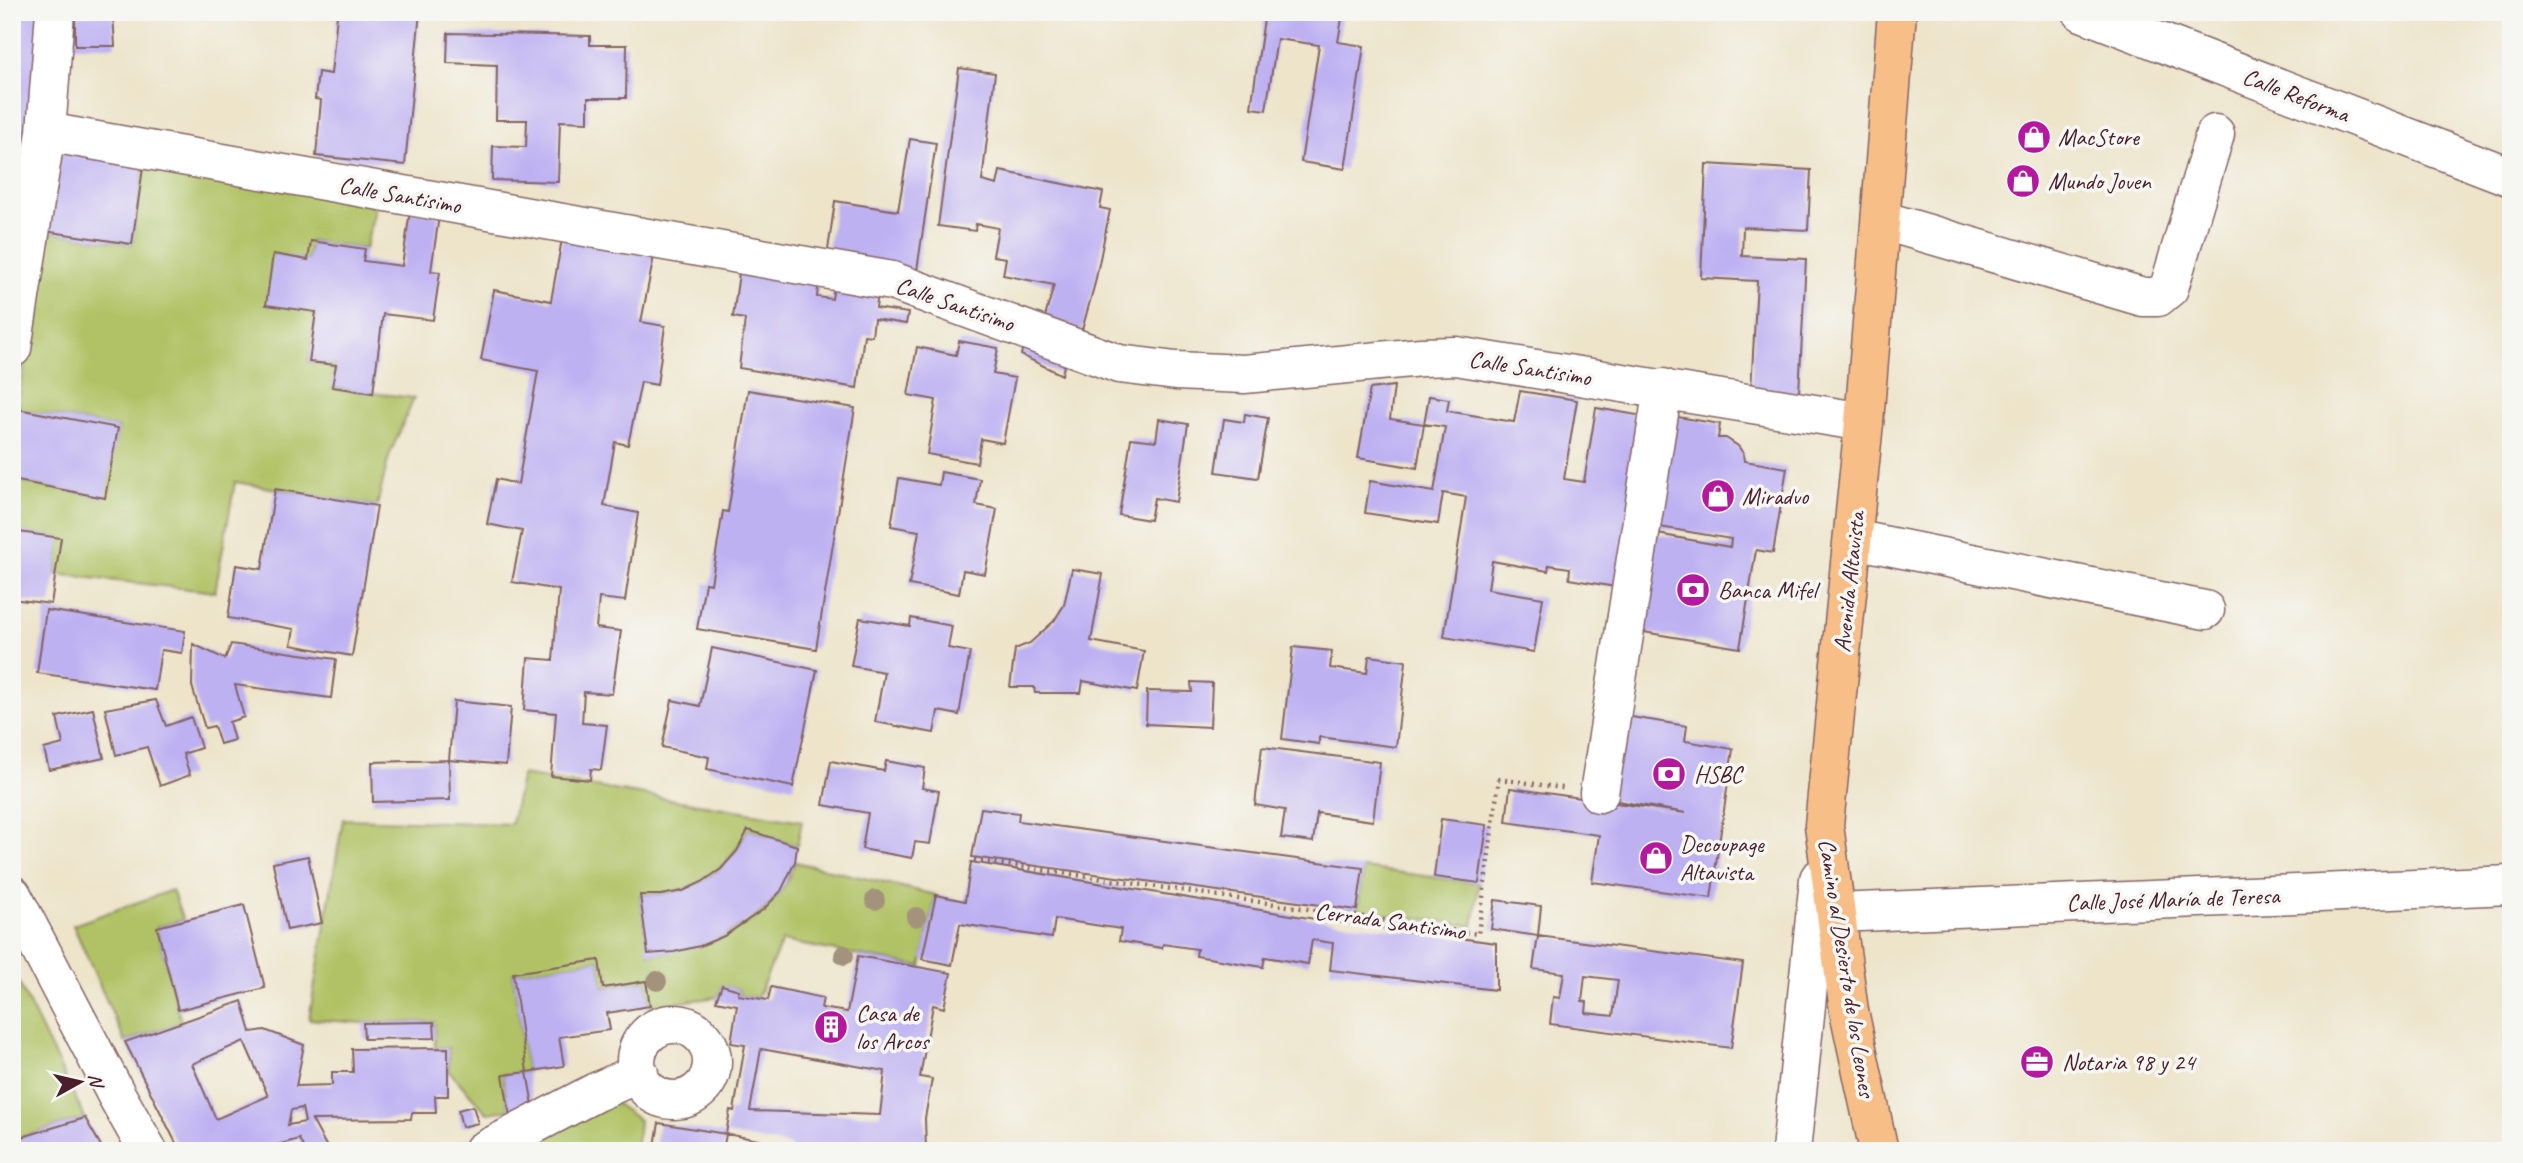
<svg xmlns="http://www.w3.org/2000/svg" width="2523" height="1163" font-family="Caveat,sans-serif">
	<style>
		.green { fill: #b0c265; stroke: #7d7048; stroke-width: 2 }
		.building { fill: #bdb1f2; fill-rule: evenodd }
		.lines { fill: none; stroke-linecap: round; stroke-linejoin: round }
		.minor-casing { stroke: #836463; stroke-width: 41 }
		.major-casing { stroke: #836463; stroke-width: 41 }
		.path { stroke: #836463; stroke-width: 4.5; stroke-dasharray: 2 5; stroke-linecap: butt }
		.minor { stroke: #fff; stroke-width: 38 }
		.major { stroke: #f7be88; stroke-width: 38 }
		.tree { fill: #a4937c }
		.labels { text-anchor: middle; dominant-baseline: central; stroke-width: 7; stroke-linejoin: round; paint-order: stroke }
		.street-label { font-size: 24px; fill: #4a1f2b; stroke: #f6f6f2 }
		.poi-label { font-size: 24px; fill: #4a1f2b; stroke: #f6f6f2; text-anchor: start }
	</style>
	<rect width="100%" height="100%" fill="#f6f6f2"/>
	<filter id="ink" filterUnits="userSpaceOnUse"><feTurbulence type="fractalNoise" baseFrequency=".0143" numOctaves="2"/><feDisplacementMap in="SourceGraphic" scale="14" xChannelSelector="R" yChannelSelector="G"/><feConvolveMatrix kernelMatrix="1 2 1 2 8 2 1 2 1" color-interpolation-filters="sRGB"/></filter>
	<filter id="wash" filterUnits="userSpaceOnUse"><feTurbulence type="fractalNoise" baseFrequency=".00686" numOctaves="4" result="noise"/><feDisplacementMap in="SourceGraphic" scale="28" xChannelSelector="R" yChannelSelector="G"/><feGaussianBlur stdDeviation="1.57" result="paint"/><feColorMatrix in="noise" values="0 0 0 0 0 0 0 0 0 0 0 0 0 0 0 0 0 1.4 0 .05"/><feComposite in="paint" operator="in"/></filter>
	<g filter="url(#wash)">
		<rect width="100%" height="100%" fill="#ede4ca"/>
		<path class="green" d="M144,161l232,44 -11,44 -54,-8 -3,19 -35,-5 43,57 -7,50 27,3 -3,23 81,10 -25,58 -12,50 -142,-24 -20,110 -159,-18 4,-36 -48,-7v-51l92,17 14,-69 -100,-19 26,-178 88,13z
			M522,775l280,46 -5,25 -49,-16c-25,47 -55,65 -108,65l9,59c47,-4 102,-22 131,-62 7,-9 10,-21 15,-30l141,33 -15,72 -139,-26 -25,57 -19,-3 1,-5 -17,-4 -4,11 -68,9 -4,-25 -43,7 -4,-28 -86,13 14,99 -24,3 6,35 -22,3 -38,-42 -1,-23h-13l-1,-26 -71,1 -54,-4 34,-200 168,5z
			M1363,868l116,15 -6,43 -116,-16z
			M172,890l11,30 -26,7 24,95 -56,20 -52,-117z
			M12,969l73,149 -73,22z
			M611,1100l28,20 -3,31h-120z"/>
		<g id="blocks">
			<path class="building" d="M12,12h27l-3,65 -23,141z
				M96,12l17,2 2,32h-40v-30l21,-1z
				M328,12h92l-15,153 -89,-9 5,-56 -6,-1 3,-27 13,2 6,-59 -9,-1z
				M1265,12h78l-5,30 26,4 -19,123 -44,-7 18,-117 -42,-6 -11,71 -15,-2z
				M448,33l142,3v9h37l-1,53h-38v24l-28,-1 -2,61 -66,-2 1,-34 33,1 1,-27h-31l1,-55 -50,-2z
				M959,68l36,5 -13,108 15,4 3,-14 103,21 -3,16 10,2 -15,73 -13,47 -37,-13 9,-32 -51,-10 3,-17 -13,-2 5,-28 -22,-4 -1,7 -37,-5z
				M910,139l26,4 -19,127 -90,-13 8,-56 63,10z
				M57,148l87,13 -12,83 -88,-13z
				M1706,164l105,6 -3,60 -65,-3 -1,29 64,3 -7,134 -48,-3 6,-109 -56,-3z
				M410,211l29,5 -8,55 9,1 -7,48 -50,-6 -10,79 -41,-6 4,-22 -27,-3 7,-50 -50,-7 7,-51 35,6 3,-19 54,8 -2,12 39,5z
				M562,239l92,17 -13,66 24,4 -8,59 -16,-3 -13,63 -13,-3 -11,64 34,7 -13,88 -26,-3 -3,30 25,3 -9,63 -28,-2 -2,31 25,2 -6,45 -10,-1 -1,11 -39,-4 5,-63 -32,-3 4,-52 25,2 6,-70 -47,-8 10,-51 -35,-7 9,-45 22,5 20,-113 -57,-11 13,-70 57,11z
				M740,266l79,13 -2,18 15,2 2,-13 44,7 -2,15 32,5 -2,11 -32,-5 -2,17 -8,-1 -7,53 -118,-20 6,-49 -12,-2z
				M1025,335l41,20 -4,20 -41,-20z
				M959,341l39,7 -5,26 22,4 -12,65 -22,-4 -4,24 -50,-9 9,-54 -28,-5 9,-48 39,8z
				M1394,386l-4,33 34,5 -7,44 -59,-10 12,-69z
				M748,390l107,18 -39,241 -119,-20 8,-46 6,1 12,-73 5,1z
				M1520,391l57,9 -13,79 20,3 12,-74 53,9 -28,171 -52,-9 1,-11 -21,-3 -1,6 -56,-10 -4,28 55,9 -9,54 -90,-15 22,-140 -23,-4 -5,31 -73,-11 5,-32 64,11 11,-65 -21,-3 5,-28 20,3 -2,12 67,11z
				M18,409l100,19 -13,70 -93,-18v-30z
				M1245,414l23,4 -10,60 -42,-6 8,-53 20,3z
				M1666,415l54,9 -2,14h8l12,8 5,7 1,8 43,7 -14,85 -17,-3 -16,98 -109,-18 15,-98 84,15 1,-8 -83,-14z
				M1159,419l29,5 -12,78 -22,-4 -4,22 -31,-5 12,-77 25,3z
				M941,472l39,7 -4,26 21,4 -12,65 -22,-4 -4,24 -50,-9 10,-54 -28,-5 8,-48 40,7z
				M275,489l102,17 -25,150 -61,-11 3,-16 -66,-11 8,-53 26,4z
				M12,531l49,7 -10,66 -39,-5z
				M1072,569l31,5 -12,67 53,10 -7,40 -54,-10 -2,12h-46l-1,-6h-24l5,-38 15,-6 24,-22 10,-16z
				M46,610l139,21 -3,22 -21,-3 -6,40 -118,-17z
				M860,618l50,8 1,-8 41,8 -4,22 22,4 -11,63 -21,-4 -4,22 -59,-11 9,-50 -33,-6z
				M193,644l32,15 6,-15 105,15 -5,39 -96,-13 9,32 -15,5 5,18 -14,4 -6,-18 -9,2 -13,-42z
				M1293,647l39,4 -2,17 37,5 2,-17 37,5 -10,86 -77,-10v7l-37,-5z
				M712,648l105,22 -24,117 -86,-18 2,-12 -47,-10 10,-47 28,6z
				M1191,682l21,1 -2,44 -64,-3 1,-33 45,1z
				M156,700l10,26 25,-9 10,31 -18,6 7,21 -30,11 -13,-39 -31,8 -11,-46z
				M454,701l57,6 -5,58 -57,-5z
				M93,709l11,49 -55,12 -5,-21 19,-5 -6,-27z
				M1619,715l68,11 -2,15 48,8 -22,149 -119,-16 7,-47 -93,-13 4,-34 176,25 -80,-14z
				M1262,747l118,15 -7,59 -56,-8 -4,29 -32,-4 4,-28 -30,-5z
				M449,760l1,40 -77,2 -1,-40z
				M831,761l53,10 2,-10 39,7 -3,20 17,3 -9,53 -15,-2 -3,16 -50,-9 6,-36 -45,-8z
				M981,808l38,5 -1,8 345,47 -6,42 -385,-53z
				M1441,819l46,6 -8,58 -45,-6z
				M748,830l49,16 -2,16 -14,29 -17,18 -40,27 -24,10 -26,6 -26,2 -8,-59h21l22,-4 19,-9 19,-13 16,-18z
				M308,856l14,67 -35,7 -14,-67z
				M971,862l344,57 181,24v47l-166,-20 3,-27 -21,-3 -4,24 -43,-7 -2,10 -67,-11 1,-7 -34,-5 -1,4 -43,-7 2,-12 -66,-10 -3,19 -92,-14 -8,41 -30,-6 14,-64 29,6z
				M1495,900l46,6 -3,30 205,27 -12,85 -181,-24 3,-27 7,1 4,-25 -31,-4 5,-33 -47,-7zM1585,976l33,4 -5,36 -27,-3 1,-11 -5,-1z
				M244,905l21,83 -87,22 -21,-83z
				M858,956l93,17 -7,35 -11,-3 -13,72 12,2 -7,39 1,33h-136l1,-5 -65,-12 4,-24 4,1 11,-66 -14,-2 6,-38 -21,-4 6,-16 17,5 -1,5 30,5 3,-13 52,11 -2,10 26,4zM761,1049l124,22 -5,44 -130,-4z
				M599,960l4,28 43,-7 4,25 -43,7 3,17 -51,7 5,29 -37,6 -14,-99z
				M242,1001l9,31 14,-2 39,15 -8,41 36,-1v-13h21l-1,-23 96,-1v48h-13l1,17h-24l-1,6 -99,1 17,31h-24l-6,-12 -44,12h-75l-55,-109zM244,1041l24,55 -52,23 -24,-55zM302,1108l3,14 -17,3 3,-15z
				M434,1022l1,16 -71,1 -1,-16z
				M527,1072l7,39 -23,11 -8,-47z
				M473,1106l5,17 -16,4 -4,-17z
				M85,1118l19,33h-92v-11z
				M659,1123l67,11 -3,17h-69z"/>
		</g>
	</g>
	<g filter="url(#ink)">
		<use href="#blocks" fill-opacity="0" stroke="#836463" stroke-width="2"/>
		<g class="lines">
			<g class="minor-casing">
				<path id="minor" d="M2082,12l429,165
					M46,132l846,149 227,83 57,7 68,3 177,-17 35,-1 408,66
					M1881,220l262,77h15l11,-9 46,-154
					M12,348l34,-216 9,-120
					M1853,539l352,71
					M1599,793l64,-405
					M12,895l105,201 31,55
					M1835,913l676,-28
					M636 1062a38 38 0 1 1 76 0a38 38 0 1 1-76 0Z
					M483,1151l113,-59 43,-19
					M1791,1151l28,-272"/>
			</g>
			<g class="major-casing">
				<path id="major" d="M1879,1151l-30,-140 -25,-186 40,-403 33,-410"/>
			</g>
			<path class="path" d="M974,860l504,74 21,-155 64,9"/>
			<use href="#minor" class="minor"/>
			<use href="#major" class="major"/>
		</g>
		<g class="tree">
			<circle cx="875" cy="900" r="10"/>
			<circle cx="916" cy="917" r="10"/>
			<circle cx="844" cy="955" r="10"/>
			<circle cx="657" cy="981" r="10"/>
		</g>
	</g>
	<defs>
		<g id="shop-disc" transform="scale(1.75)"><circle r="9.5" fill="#b5179e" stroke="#f6f6f2"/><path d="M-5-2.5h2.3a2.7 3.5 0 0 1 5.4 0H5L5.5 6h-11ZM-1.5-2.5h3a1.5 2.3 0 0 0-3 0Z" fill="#fff"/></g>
		<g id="bank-disc" transform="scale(1.75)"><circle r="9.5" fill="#b5179e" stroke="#f6f6f2"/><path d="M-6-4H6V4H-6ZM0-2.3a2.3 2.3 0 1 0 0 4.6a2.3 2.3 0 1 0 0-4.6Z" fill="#fff"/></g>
		<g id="building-disc" transform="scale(1.75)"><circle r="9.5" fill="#b5179e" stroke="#f6f6f2"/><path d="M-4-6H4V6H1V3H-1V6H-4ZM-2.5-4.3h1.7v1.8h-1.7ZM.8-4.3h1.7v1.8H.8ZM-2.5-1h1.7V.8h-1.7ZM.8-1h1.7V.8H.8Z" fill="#fff"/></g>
		<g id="office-disc" transform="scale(1.75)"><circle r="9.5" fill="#b5179e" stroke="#f6f6f2"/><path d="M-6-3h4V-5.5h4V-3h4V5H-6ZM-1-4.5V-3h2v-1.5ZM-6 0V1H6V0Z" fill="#fff"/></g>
	</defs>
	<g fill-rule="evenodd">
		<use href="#shop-disc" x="2034" y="137"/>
		<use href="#shop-disc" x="2023" y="181"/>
		<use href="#shop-disc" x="1718" y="496"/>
		<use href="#bank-disc" x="1693" y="590"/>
		<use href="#bank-disc" x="1669" y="774"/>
		<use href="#shop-disc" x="1656" y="858"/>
		<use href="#building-disc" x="831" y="1027"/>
		<use href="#office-disc" x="2037" y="1062"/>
	</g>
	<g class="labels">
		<g class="street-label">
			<text transform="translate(2296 95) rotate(21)">Calle Reforma</text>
			<text transform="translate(400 195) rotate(10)">Calle Santisimo</text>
			<text transform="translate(955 304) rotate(19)">Calle Santisimo</text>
			<text transform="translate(1530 368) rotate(9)">Calle Santisimo</text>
			<text transform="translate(1849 582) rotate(-84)">Avenida Altavista</text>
			<text transform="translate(2173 899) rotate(-2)">Calle José María de Teresa</text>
			<text transform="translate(1390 921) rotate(8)">Cerrada Santisimo</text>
			<text transform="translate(1847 968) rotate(81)">Camino al Desierto de los Leones</text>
		</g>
		<g class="poi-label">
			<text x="2058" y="137">MacStore</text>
			<text x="2048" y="181">Mundo Joven</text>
			<text x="1742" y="496">Miradvo</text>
			<text x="1718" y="590">Banca Mifel</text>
			<text x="1694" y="774">HSBC</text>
			<text x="1680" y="844">Decoupage<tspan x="1680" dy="28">Altavista</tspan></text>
			<text x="856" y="1013">Casa de<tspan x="856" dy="28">los Arcos</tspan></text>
			<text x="2062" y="1062">Notaria 98 y 24</text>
		</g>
	</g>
	<rect width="2523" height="1163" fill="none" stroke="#f6f6f2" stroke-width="42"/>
	<g transform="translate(80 1082) rotate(82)" stroke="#f6f6f2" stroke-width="5" paint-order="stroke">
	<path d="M0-5L12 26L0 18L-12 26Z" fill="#4a1f2b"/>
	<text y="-10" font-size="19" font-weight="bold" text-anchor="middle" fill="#4a1f2b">N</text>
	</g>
</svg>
